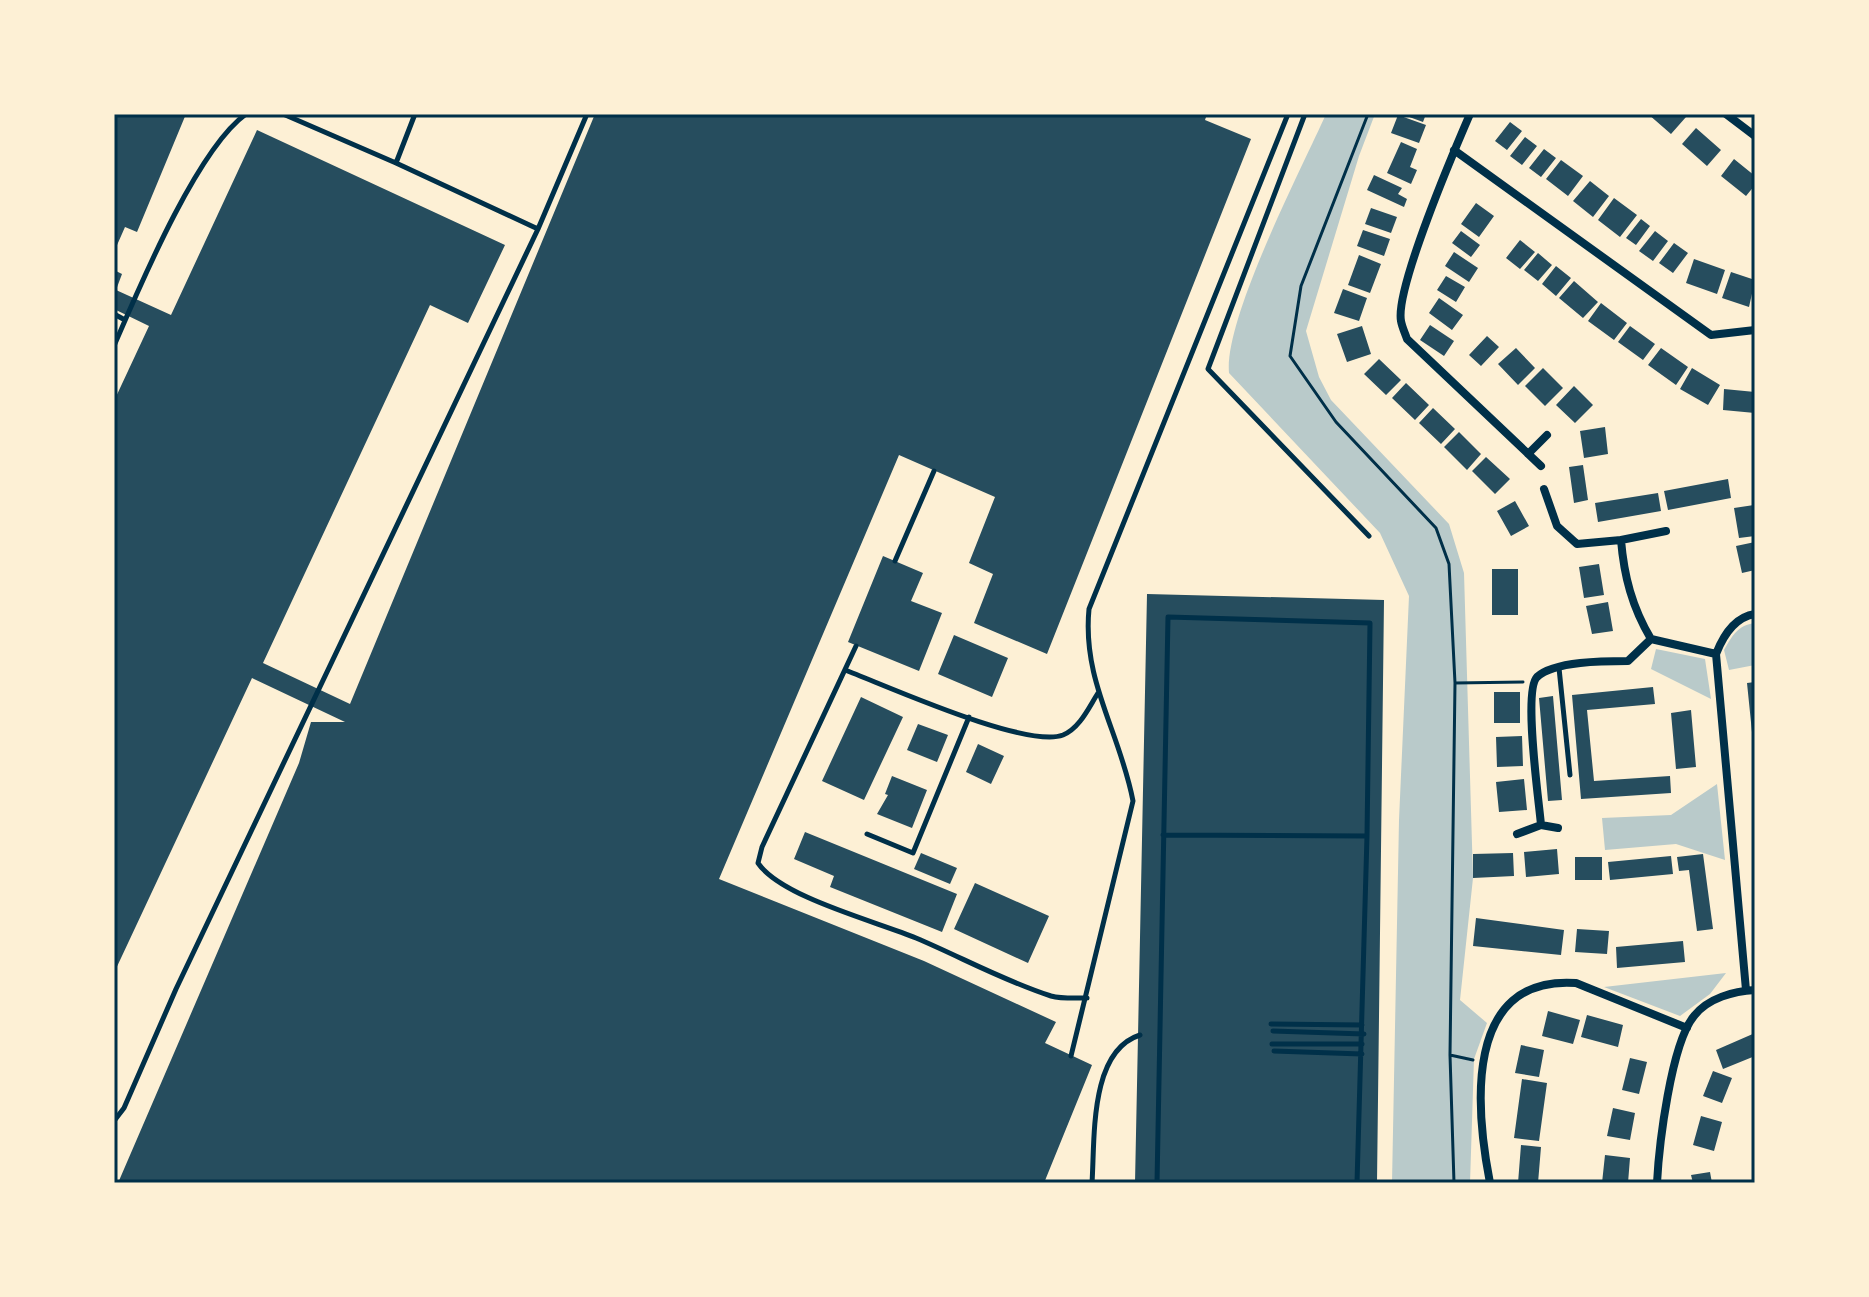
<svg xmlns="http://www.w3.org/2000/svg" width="1869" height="1297" font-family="'Open Sans',sans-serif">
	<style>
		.green { fill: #b9caca }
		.building { fill: #264d5e }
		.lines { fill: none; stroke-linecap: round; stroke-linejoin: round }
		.path { stroke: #003049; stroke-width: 3 }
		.service { stroke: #003049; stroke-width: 5 }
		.minor { stroke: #003049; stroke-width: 8 }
		.neatline { fill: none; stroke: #003049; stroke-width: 3 }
	</style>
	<rect width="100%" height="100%" fill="#fdf0d5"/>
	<path class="green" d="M1326,114h49l-16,42 -53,175 13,46 12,23 118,124 15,49 9,305 -13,122 27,23 -13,36 -4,124h-78l7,-363 10,-224 -29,-63 -151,-160c-5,-55 72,-203 97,-259z
		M1755,623v42l-26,5 -5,-20c8,-14 14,-25 31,-27z
		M1656,649l49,10 6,40 -60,-30z
		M1717,784l8,76 -49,-16 -71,6 -3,-32 69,-3z
		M1726,973l-16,21 -30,22 -76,-29z"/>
	<path class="building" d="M114,114h72l-49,118 -12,-5 -11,25z
		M595,114h612l-2,6 46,19 -204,515 -73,-31 19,-49 -24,-11 26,-66 -96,-42 -180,424 205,82 132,61 -11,21 47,22 -48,118h-926l181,-420 12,-41h34l-93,-44 -138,295v-572l35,-75 -35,-17v-39l8,4 -6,16 55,25 86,-185 248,115 -37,78 -38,-18 -167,358 87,41z
		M1401,114h25l-3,8z
		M1648,114h34l4,3 -15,17z
		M1398,115l28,10 -7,18 -28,-10z
		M1510,122l12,9 -15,19 -12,-9z
		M1696,128l25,22 -14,16 -25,-22z
		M1525,137l12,9 -15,19 -12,-9z
		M1401,142l16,7 -7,18 7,3 -6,14 -24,-11z
		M1544,149l12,9 -15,19 -12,-9z
		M1734,159l21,17v9l-9,11 -25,-20z
		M1561,160l22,16 -15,20 -22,-17z
		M1374,175l28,13 -4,6 9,5 -3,8 -37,-17z
		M1590,181l19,15 -16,21 -20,-16z
		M1614,198l23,17 -17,22 -22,-17z
		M1476,203l18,13 -15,21 -18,-13z
		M1371,208l26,9 -6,16 -26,-9z
		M1641,219l9,7 -14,19 -10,-7z
		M1363,230l27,9 -6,17 -27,-10z
		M1461,231l19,14 -9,12 -19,-14z
		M1655,231l13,10 -15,20 -14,-10z
		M1520,240l15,12 -15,17 -14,-11z
		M1674,243l14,10 -15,20 -14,-10z
		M1454,252l24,16 -9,14 -24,-16z
		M1538,253l14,12 -14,16 -14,-11z
		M1359,255l22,9 -11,29 -22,-8z
		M1694,259l31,11 -8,24 -31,-11z
		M1556,266l15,12 -15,18 -14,-12z
		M1731,272l24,8 -6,27 -27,-9z
		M1446,276l19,11 -9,15 -19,-12z
		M1574,281l24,21 -15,16 -24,-20z
		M1343,289l24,9 -8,23 -25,-8z
		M1439,298l24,17 -11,15 -23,-17z
		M1601,303l26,20 -13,17 -26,-19z
		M1430,325l24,16 -10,15 -24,-16z
		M1362,326l9,28 -24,8 -10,-28z
		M1630,326l25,18 -12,16 -25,-18z
		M1487,336l12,11 -18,19 -12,-11z
		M1516,348l19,20 -17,17 -20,-21z
		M1661,348l27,19 -12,18 -28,-20z
		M1379,359l22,21 -15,15 -22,-21z
		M1543,368l20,20 -18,18 -20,-20z
		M1692,368l28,17 -12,20 -28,-16z
		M1406,383l23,22 -14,15 -23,-22z
		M1574,386l19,19 -18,18 -19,-18z
		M1724,389l31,3v21l-32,-3z
		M1433,408l22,21 -14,15 -22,-21z
		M1605,427l3,27 -24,4 -4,-27z
		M1459,432l22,22 -14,16 -23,-23z
		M1486,457l24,22 -15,15 -23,-23z
		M1583,465l5,35 -14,3 -5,-36z
		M1728,479l3,19 -63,12 -4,-19z
		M1658,493l3,18 -63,11 -3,-19z
		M1515,501l14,25 -18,10 -14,-25z
		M1754,505l1,31 -16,2 -5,-30z
		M1755,542v28l-13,3 -6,-27z
		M883,556l40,17 -12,28 31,12 -23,58 -71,-29z
		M1599,564l5,31 -20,3 -5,-31z
		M1492,569h26v46h-26z
		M1147,594l237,6 -7,583h-242z
		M1608,602l5,29 -21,3 -6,-28z
		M954,635l54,23 -16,39 -54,-23z
		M1755,682v60h-2l-6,-59z
		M1653,687l2,17 -68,6 7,71 76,-5 1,17 -90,6 -9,-104z
		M1494,692h26v31h-26z
		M1553,696l9,104 -14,1 -9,-103z
		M861,697l42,20 -39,83 -42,-19z
		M1691,710l5,57 -20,2 -5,-56z
		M918,724l30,11 -11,27 -30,-12z
		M1522,736l1,30 -26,1 -1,-30z
		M978,744l26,12 -13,28 -25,-12z
		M892,776l35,14 -15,38 -35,-14 11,-19 -3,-1z
		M1524,779l3,31 -28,2 -3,-30z
		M805,832l152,62 -15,38 -112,-45 4,-11 -40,-17z
		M1557,849l2,25 -33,3 -2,-25z
		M921,853l36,15 -7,16 -36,-15z
		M1513,853l1,23 -41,2v-24z
		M1703,854l10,75 -16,2 -8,-61 -10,1 -2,-14z
		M1671,856l2,18 -63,6 -2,-18z
		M1575,857h27v23h-27z
		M975,883l74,33 -21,47 -74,-34z
		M1476,918l88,12 -3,25 -88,-9z
		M1577,929l32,2 -2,23 -32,-2z
		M1683,941l2,21 -68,6 -1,-21z
		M1548,1011l32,9 -7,24 -31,-8z
		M1587,1015l36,10 -5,22 -37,-10z
		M1755,1033v23l-32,13 -7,-19z
		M1521,1045l23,5 -5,27 -24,-4z
		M1630,1058l17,4 -8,32 -17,-4z
		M1713,1071l19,7 -10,25 -19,-7z
		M1522,1079l25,4 -8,58 -25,-3z
		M1613,1108l22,5 -5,27 -23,-4z
		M1701,1116l21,6 -8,29 -21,-6z
		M1521,1145l20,2 -3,36h-20z
		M1605,1155l25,3 -2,25h-26z
		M1710,1172l2,11h-19l-2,-8z"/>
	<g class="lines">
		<path class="path" d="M1368,114l-67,172 -11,70 46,66 100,106 13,36 6,119 -5,372 4,128
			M1455,683l68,-1
			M1450,1055l23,5"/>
		<path class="service" d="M283,114l113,49
			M1305,114l-97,255 161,167
			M538,229l49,-115
			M114,314l11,6
			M114,346c25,-58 83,-197 132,-232
			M895,561l39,-90
			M856,646l-94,201 -4,16c23,34 117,58 158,75 45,19 88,43 135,58 11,3 24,2 36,2
			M1559,668l11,107
			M845,670c40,15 181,79 218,65 17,-7 26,-28 35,-42
			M867,834l46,19 56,-136
			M1271,1024l91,1
			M1273,1031l91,3
			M1272,1044h90
			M1274,1051l88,3
			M1071,1056l62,-255c-13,-69 -51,-120 -44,-192l199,-495
			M114,1121l10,-13 52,-119 362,-760 -142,-66 19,-49
			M1092,1183c3,-44 -3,-132 48,-148
			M1157,1183l11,-566 202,6 -3,213 -204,-1
			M1357,1183l10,-347"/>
		<path class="minor" d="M1470,114c-16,37 -75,175 -69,207 1,6 4,12 6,18l134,127
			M1726,114l29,22
			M1454,150l257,185 44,-5
			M1528,454l19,-19
			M1544,489l13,37 20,18 44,-4c3,36 11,67 30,99l65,15
			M1621,540l45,-9
			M1541,825l17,3
			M1517,834l24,-9c-2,-24 -18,-134 -4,-148 17,-16 68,-16 91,-16l23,-22
			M1746,990l-30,-336c7,-18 19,-37 39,-40
			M1490,1183c-14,-72 -28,-208 86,-200l111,45
			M1657,1183c2,-38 14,-139 37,-167 14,-18 40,-25 61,-26"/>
	</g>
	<rect width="1869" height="1297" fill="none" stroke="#fdf0d5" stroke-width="232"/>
	<rect x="116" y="116" width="1637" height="1065" class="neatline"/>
</svg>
